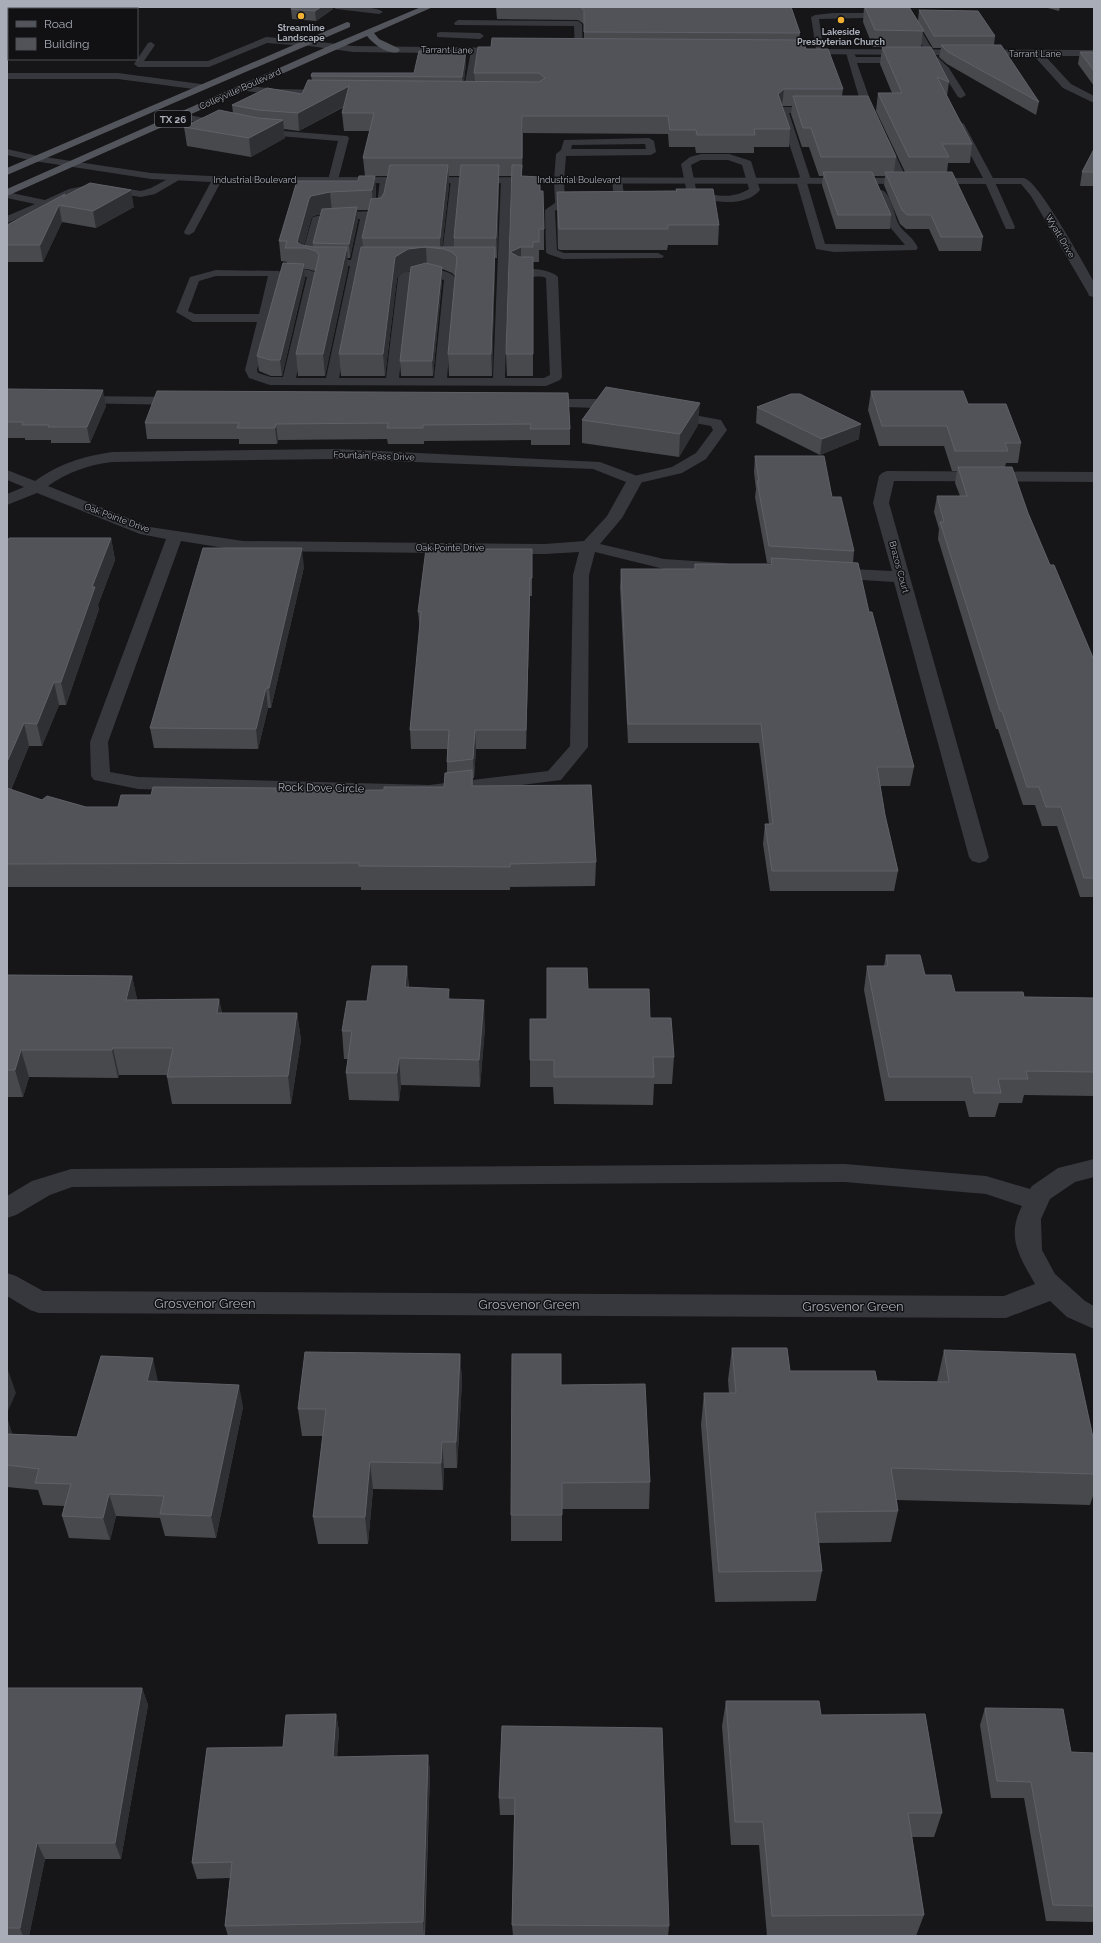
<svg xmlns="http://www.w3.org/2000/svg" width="1101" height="1943" font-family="Raleway,sans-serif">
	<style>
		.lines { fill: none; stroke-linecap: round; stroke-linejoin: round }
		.lane { fill: #37383d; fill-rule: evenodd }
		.street { fill: #37383d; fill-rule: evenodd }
		.primary { fill: #53555c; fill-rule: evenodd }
		.wall { fill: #47494d; fill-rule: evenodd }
		.shaded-wall { fill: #2f3033 }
		.building { fill: #525359; stroke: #5f6168 }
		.poi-dot { fill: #f2b134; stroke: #111113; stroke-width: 1.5 }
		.labels { text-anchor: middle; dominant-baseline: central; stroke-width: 3; stroke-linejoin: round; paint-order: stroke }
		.far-poi-label { font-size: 9px; font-weight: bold; fill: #a8adb8; stroke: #111113 }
		.far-street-label { font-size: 9px; fill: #a8adb8; stroke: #111113 }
		.shield { fill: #111113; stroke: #7b7e86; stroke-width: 1 }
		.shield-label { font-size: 10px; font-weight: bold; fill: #a8adb8 }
		.street-label { font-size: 11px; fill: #a8adb8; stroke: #111113 }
		.near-street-label { font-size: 13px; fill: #a8adb8; stroke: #111113 }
	</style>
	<rect width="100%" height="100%" fill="#161618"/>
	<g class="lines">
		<path class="lane" d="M86,7h41l-2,2h-41z
			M332,7c12,0 43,-2 51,5l-4,2 -43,-5z
			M833,13h78l21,36v3l17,16 17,27 -5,3 -3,-1 -16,-25 -18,-17v-6l-19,-32 -86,2 5,34 -1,2h-6l-6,-38 4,-2z
			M458,20l120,1 4,3 1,27 -4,3 -4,-3 -1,-25 -119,-1 -1,-2z
			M7,25h2v6h-2z
			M440,32l40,1 4,3 -4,3 -43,-2v-4z
			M266,37l39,3 4,3 -4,3 -38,-3 -58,24h-71l-4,-3 14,-21 3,-1 4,3 -11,16h64z
			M475,48l4,3 -6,42 -5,3 -5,-3 8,-42z
			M850,50l3,1 3,6h52l4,3 -4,3h-51l12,34 -5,3 -5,-3 -13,-44z
			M7,73h111l83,11 5,3 -5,3 -83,-11h-111z
			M243,85l32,4 55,1 5,3 -5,3 -55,-1 -35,-5 -2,-2z
			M783,107h36l5,3 -5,3h-30l22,67 -4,3 18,61 80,1 -16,-19 -13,-33 5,-3c10,2 13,24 17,33 5,10 15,13 20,25l-2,2 -82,2 -18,-3 -20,-69 4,-3 -22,-67z
			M180,113l44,9 5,3 -5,3 -47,-10 -2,-2z
			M959,121l5,3 30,56 21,47 -1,2h-8l-1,-2 -21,-47 -30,-56z
			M258,129l89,7 2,2 -11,42 -5,3 -5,-3 10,-39 -83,-7 -2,-2 2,-2z
			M884,137l5,3 18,40 -1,2h-8l-1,-2 -18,-40z
			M649,138l5,3 2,11 -5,3 -85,1 -2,24 1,24 -10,7 2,39 7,3h94l6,3 -2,2 -99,1 -15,-5 -2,-2 -1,-42 10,-7 -1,-23 2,-26 5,-4 3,-10zM645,144l1,5h-75l1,-4z
			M7,149l35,8 1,2 -5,3 -31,-7z
			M701,154h28l22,7 9,29c-15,19 -54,12 -73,3l-6,-29 9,-7zM701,160h27l14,5 7,24c-16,10 -36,8 -53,0l-5,-24z
			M175,175l5,3 -1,2 -24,14 -14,3 -44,-6 -16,2 -74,30v-7l28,-12 -28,-6v-6l38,8 24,-11 21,-4h14l37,6 10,-3z
			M217,177l5,3 -28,52 -5,3 -4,-1 -1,-2 28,-52z
			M385,177l5,3 -3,24 -5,12 -11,2 -9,42 10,1 2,2 -2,2 -11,1 -22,112h47l12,-100c9,-12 49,-12 58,0l-9,100h46l8,-198 5,-3 5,3 -6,198h39l6,-3 -4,-97c-9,-5 -26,4 -34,-5 7,-8 40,-4 46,4l4,100 -2,3 -14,6 -276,-1 -21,-7 -4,-8 12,-48h-64l-17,-10 14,-35 26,-7 63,1 2,2 -24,97 1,3 13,4h12l24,-100 -18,-1 -6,-3c6,-7 30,-5 36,2l-23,103h30l24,-112c-12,0 -43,4 -50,-5l12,-42 1,-2 19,-4 42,-2 3,-7 3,-24zM332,219h28l-9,41 -39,-1 10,-38zM216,276h52l-9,38h-64l-7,-3 11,-30zM427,276l17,4 -10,98h-35l11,-98z
			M456,177l5,3 -8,83 -6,3 -6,-3 10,-83z
			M617,177l5,3 3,22 -5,3 -20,1 -1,-2 1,-2 14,-2 -2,-20z
			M77,396l104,1 5,1 2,3 -2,3 -5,1 -109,-2 -1,-3 1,-3z
			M541,399h59l26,4 2,3 -2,3 -90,-3 -2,-3 2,-3z
			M672,411l49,9 6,10 -21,29 -24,14 -47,11 -5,-1 -2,-3 2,-3 42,-10 24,-14 17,-23 -2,-4 -44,-8 -2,-3 2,-3z"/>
		<path class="street" d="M305,40l48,6 154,2 5,3 -5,3 -154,-2 -51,-7 -2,-2 2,-2z
			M799,49l295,1v6h-49l26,28 23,12v7l-31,-15 -29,-32 -238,-2 -2,-2z
			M38,156l113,17 79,4 794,1c15,3 60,87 70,104v15l-5,-1 -1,-3 -57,-97 -10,-12 -791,-1 -79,-4 -117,-18 -2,-2z
			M337,449l263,13 40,15 3,3 -21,38 -22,26 64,15 60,4 6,1 2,4 -2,4 -6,1 -60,-4 -69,-17 -6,23 -1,172 -27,33 -132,17 -291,-8 -44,-9 -3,-4 -1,-34 76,-203 -26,-5 -103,-41 -30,12v-11l17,-7 -17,-7v-10l28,11c26,-18 46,-24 77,-29zM337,459l256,10 33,13 -19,34 -23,25 -39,3 -302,-3 -93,-14 -102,-41c20,-14 40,-21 64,-24zM181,541l62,10 302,3 34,-2 -6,23 -3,171 -22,25 -119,14 -291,-8 -28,-5 -2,-30z
			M887,471l207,1v10l-200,-1 -5,22 100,354 -3,4 -7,2 -7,-2 -3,-4 -75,-275 -64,-4 -6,-1 -2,-4 2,-4 6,-1 62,3 -19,-68 6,-27 3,-3z
			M1094,1159v18l-19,5 -25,17 -9,20 1,31 13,24 30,27 9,5v23l-27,-12 -17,-16 -44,17 -967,-5 -9,-3 -23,-14v-23l9,3 27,15 961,5 31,-12c-16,-28 -29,-47 -13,-78l-36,-12 -141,-12 -773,5 -22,8 -34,20 -9,3v-22l25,-15 39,-12 774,-5 141,12 44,13 2,-3 26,-18z"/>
		<path class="primary" d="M421,7h12l-59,26 5,6 19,9 2,2 -2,2c-10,3 -25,-8 -31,-16l-360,160v-7l324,-144z
			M347,22l3,1v4l-343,148v-7z"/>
	</g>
	<path class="wall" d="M292,7h41v2l-17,12 -24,-2 -1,-10z
		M496,7h295l9,26 -1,7 7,9 37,40 -1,7 54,61 -2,15h11l-29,-61 2,-18h14l-12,-29 2,-17h-9l-10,-25 1,-15h45l9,14 1,-11 76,26 -1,9 45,57 -3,13 -89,-51 -8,-7 2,-9h-8l-10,-17 -2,16 28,35 -2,14 25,48 -2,19h-22l-1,9 36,65 -2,14h-42l-10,-22h-23l-6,-5 -16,-39 1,-9h-11l17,39 -1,14h-54l-14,-44 1,-9h-4l-10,-29h-7l-11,-33 1,-8h-10l8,23 -1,18h-35v6h-58l-1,-6h-26l-1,-13 -145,-1 -1,43 18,15 4,38v21h-5v12h-6v114h-26l-1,-22 6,-178h-13l-2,82h-2l-3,118h-43l-1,-22 7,-78 -3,-3 -7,-3 -3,-1v12l-9,95h-32l-1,-15 10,-91 -13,8 -12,98h-44l-2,-22 24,-107 -1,-9 7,-28h-12l1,10 -8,38h-3l1,10 -23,108h-27l-2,-22 19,-83 -8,-2h-3l1,9 -23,98h-11l-12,-5 -2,-15 30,-93v-1l-6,-1 -2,-20 18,-60h61l17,-5 1,20 -1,3 6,-1 3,-5 4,-17h-23l-2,-18 7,-27h-26l-2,-18 2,-6 -45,24 -15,-2 1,9 -34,19 -64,-11 -3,-19 49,-14 -1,-8 70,-11 10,-14 -1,-4 103,-3 52,-10 -2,18h11l-1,-8 17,-26 93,-8v-15l-6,-4 -81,-1zM449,176h11l-6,62v9h-12l7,-62zM321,214l-8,29v4l-9,-2 7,-26 2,-3z
		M1044,7h16l-1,4z
		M1080,52h14v34l-16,-22z
		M1094,149v37h-14l2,-14z
		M676,189l43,36 -1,20h-50l-1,5h-107l-2,-1 -1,-37v-20l119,-1z
		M65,194v2l69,11 -38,21 -34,-6 -19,40h-36v-37z
		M7,389l99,17 -16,37h-39v-3h-26v-2h-18z
		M871,391l97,13 53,39 -3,20h-12l-1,4 23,46 22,52 44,95v237h-14l-23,-71h-15l-7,-21h-12l-25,-76h-2l-58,-190 1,-10 -5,-17 3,-16h23l-5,-13 2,-12h-5l-8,-25h-65l-11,-36z
		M568,393l2,36v16h-39v-5l-107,1v3h-36l-1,-5 -109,1 -1,4h-38v-5h-92l-2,-16z
		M757,407l102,32 -39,16 -64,-32z
		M582,420l116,5 -19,32 -97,-14z
		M755,456l77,41 22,54 -1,12 16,49 45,155 -4,19h-30l5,29 13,56 -4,20h-124l-7,-47 2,-20h4l-10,-81h-131l-8,-156 1,-18h73l1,-5h76v-1h-4l-12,-66 1,-8 -2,-17z
		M111,538l4,22 -17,45 1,4 -33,96h-7l-17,41h-13l-18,44 31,10 44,7h32l33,-12 125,-7v3l108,-1 60,-3 3,-14v-24h-36l-1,-19 10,-99 -2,-19 114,-45v29h-2l-4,153h-50l-2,29h-1v8l123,76 -1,24 -85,1v3h-149v-3h-354v-344z
		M304,567l-33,141h-3l-10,41 -104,-1 -4,-20z
		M886,955l39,20 30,17 69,5 70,1v98l-70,-1 -2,8h-23l-4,14h-26l-4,-16h-80l-21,-111 3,-24h17z
		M407,966l2,22 41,11 35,28 -5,60 -79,-2 -2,16 -50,-1 -3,-27 2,-14h-4l-2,-28 25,-30z
		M7,975l125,1 5,24 82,-1 3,14h75l4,27 -10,64h-119l-5,-27v-2h-48l-1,3 -89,-1 -6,20h-16z
		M588,989l62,29 24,39 -2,27h-18l-1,21 -99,-1 -1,-17h-23v-27l17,-41z
		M732,1348l58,23 87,10 60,1 7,-32 150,92v51l-4,12 -193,-5 1,11 -7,31 -72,1 3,28 -6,30 -101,1 -14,-177 3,-32h25l-1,-13z
		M460,1354l2,27 -5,87h-13l-1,22 -70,-1 -5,55h-50l-5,-27 10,-81h-21l-4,-27z
		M158,1381v1l85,25 -27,131 -51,-2 -5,-18 -44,-2 -6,24 -41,-2 -7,-22 2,-10 -21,-1 -5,-15 -31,-3v-66h1l4,13 65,3z
		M561,1385l89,97 -1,27h-87v32h-51v-26z
		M7,1688h135l6,17 -27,154h-76l-16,77h-22z
		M726,1701l95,14 121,98 -8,24h-22l12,78 -8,21h-149l-8,-91h-28l-9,-119z
		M985,1708l86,44 23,1v169l-48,-1 -22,-123h-33l-11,-73z
		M336,1714l3,17 -2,26 91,-2 2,17 -5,164h-197l-3,-10 5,-48 -33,1 -5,-16 91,-116z
		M502,1726l167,200 -1,10h-155l-1,-11 2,-110h-14l-1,-17z"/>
	<path class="shaded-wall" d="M321,7h12v2l-17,12 -1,-10z
		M466,51v12l-3,26 -1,-12z
		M349,86l1,17 -51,28 -1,-18z
		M784,89l-2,17 -4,-12z
		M522,116l1,17 -1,43z
		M283,120l2,18 -34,19 -2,-19z
		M448,165l1,20 -7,64h-2v-11z
		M499,165v20l-2,73 -1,-20z
		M375,176l1,20 -3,14 -1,-20z
		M131,190l3,17 -38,21 -3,-17z
		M330,192l2,20 -19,4 -2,3 -8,29 -6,-6 12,-43 2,-3z
		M59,205l3,17 -19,40 -3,-17z
		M357,207l1,13 -8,38 -1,-14z
		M347,247l1,21 -23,108 -2,-22z
		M426,247l1,21 -18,2 -12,8 -12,98 -2,-22 12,-97 13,-8z
		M495,247v21l-3,108 -1,-22z
		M521,247v21l-11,-16z
		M304,264l1,14 -23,98 -2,-16z
		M442,267v14l-9,95 -1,-15z
		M103,390l3,16 -16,37 -3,-16z
		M700,403l-2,22 -19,32 1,-23z
		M276,424l2,16 -1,4 -2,-16z
		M861,424l-2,15 -39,16 2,-16z
		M111,538l4,22 -17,45 1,4 -33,96 -5,-23 31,-95z
		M302,548l2,19 -33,141 -2,-20z
		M530,578v18l-4,153v-19z
		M54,682l5,23 -17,41 -5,-22z
		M266,688l2,20 -10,41 -2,-20z
		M24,723l5,23 -22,53v-37z
		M475,730l1,19 -2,29 -1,-19z
		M407,966l2,28 -4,-7z
		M132,976l6,27 -12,-3z
		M449,989l2,27 -3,-17z
		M219,999l5,28 -7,-14z
		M484,1000l1,27 -5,60 -1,-27z
		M297,1013l4,27 -10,64 -3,-28z
		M113,1048l6,27 -1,3 -6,-28z
		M21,1050l8,27 -6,20 -8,-27z
		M399,1058l2,27 -2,16 -2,-28z
		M460,1354l2,27 -5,87 -1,-26z
		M153,1358l5,23 -5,23 -6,-23z
		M8,1370l8,23 -9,20v-41z
		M239,1385l4,22 -27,131 -5,-22z
		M8,1421l8,23 -9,2v-23z
		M442,1442l2,26 -1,22 -2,-27z
		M370,1462l3,27 -5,55 -3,-27z
		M109,1494l7,22 -6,24 -7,-22z
		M142,1688l6,17 -27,154 -6,-16z
		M336,1714l3,17 -3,43 -3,-17z
		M428,1755l2,17 -6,164 -1,-14z
		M37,1843l8,16 -16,77h-6l-3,-8z"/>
	<path class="building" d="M292,7h29l-6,4 -24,-2z
		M580,7h211l9,26 -216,-1v-22z
		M865,7h44l15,24 -49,-1z
		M919,10l59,1 17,25h-61z
		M492,38l311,2 3,9h22l15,40h-59l-6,5 12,35h-36l1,6h-58l-1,-5h-26l-2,-14h-146v42h-159l11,-45h-32l7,-27 -51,27 -40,-3 -26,-5 35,-17 35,6 6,-14 231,2 6,-4 -6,-5h-65l4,-26h13z
		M941,45h60l38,57 -91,-50z
		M882,47h49l18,35 -12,-5 35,67h-30l7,13h-40l-31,-64h24z
		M419,51h47l-4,26 -151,-1 1,-3h102z
		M1080,52h14v19z
		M793,96h75l28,61h-75l-10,-29h-8z
		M219,110l39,8 25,2 -34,18 -65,-11z
		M1094,149v23h-12z
		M390,165h58l-8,73h-78l9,-39 10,-1 3,-5z
		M461,165h38l-3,73h-42z
		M512,165h10l-1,11 19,1v14h3l1,38h-5v13h-6v5h-12l-11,5 9,5h14v97h-27z
		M823,172h49l19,43h-53z
		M885,172h67l31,65h-42l-10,-22h-24l-5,-5z
		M359,176h16l-3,14 -42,2 -19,4 -2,3 -12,43 4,3 13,2h33l-24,107h-27l23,-99 -3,-4 -10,-3h-21l2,-7h-8l18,-60h61z
		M90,183l41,7 -38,21 -34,-6 -19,40h-33v-20l58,-31 -2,3z
		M676,189h37l6,36h-51v4h-109l-2,-37 120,-1z
		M357,207l-8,37 -36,-1 9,-34z
		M361,247h65l-18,2 -13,8 -12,97h-44z
		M426,247h69l-4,107h-43l9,-97 -5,-5 -8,-3z
		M283,263l21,1 -24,96h-10l-13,-4z
		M426,263l16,4 -10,94h-32l11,-94z
		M606,387l94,16 -20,31 -98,-14z
		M7,389l96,1 -16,37h-39l1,-2h-27l1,-3h-16z
		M157,391l411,2 2,36h-40l1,-5 -108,1v3h-36l1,-5 -112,1 -1,4h-38l2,-5h-94z
		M871,391h92l5,13h38l15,39h-16l3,8h-53l-8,-25h-65z
		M791,394h9l61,30 -39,15 -65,-32z
		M755,456h69l8,41h9l13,54 -85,-5 -12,-65h2z
		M958,467h54l16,46 22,52h4l40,95v218h-10l-23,-71h-15l-7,-20h-12l-25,-76h-2l-60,-189h4l-7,-26h30z
		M9,538h102l-19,49h3l-34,95h-7l-17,42 -13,-1 -17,39v-219z
		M203,548h99l-33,140h-3l-10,41 -106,-1z
		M426,549h106v29h-2l-4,152h-51l-2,29 -26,3 2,-32h-39l11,-118h-3z
		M771,558l87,5 11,49h3l42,155h-37l8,48 13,56h-126l-7,-47h8l-12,-100h-133l-7,-155h74v-5h77z
		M472,770v16l119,-1 5,77 -86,2v3l-151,-1v-3l-352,1v-76l35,12 5,-4 39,11h32l3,-12h30l2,-8 123,1 -1,3 109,-1v-3h60l1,-14z
		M886,955h34l5,20h26l4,17h68l1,5 70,1v74l-68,-1 2,8h-30l3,14h-27l-3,-16h-82l-22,-111h21z
		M372,966h35l-2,21 44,2 -1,10 36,1 -5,60 -80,-2 -2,15h-51l6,-42h-10l5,-30h20z
		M547,968h40l1,21h61l1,29h21l3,39h-21l1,20h-100v-17h-24v-41h17z
		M7,975l125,1 -6,24 93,-1 -2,14h80l-9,63 -121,1 6,-29h-60l-1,2h-91l-6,20h-8z
		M732,1348h55l3,23h85l2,10 72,1 -5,-32 131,4 19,88v32l-203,-6 7,43 -83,1 7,59 -103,1 -15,-179h32z
		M305,1352l155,2 -4,88h-14l-1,21 -71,-1 -5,55h-52l13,-108h-28z
		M512,1354h49v31l84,-1 5,98 -88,1v32h-51z
		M101,1356l52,2 -6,23 92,4 -28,131 -51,-2 4,-18 -55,-2 -6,24 -41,-2 9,-32 -36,-1 4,-14 -32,-4v-31l70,3z
		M7,1688h135l-27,155h-78l-17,85h-13z
		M726,1701h93l2,14 104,-1 17,99h-34l16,102 -152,1 -9,-94h-28z
		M985,1708l78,1 8,43 23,1v153l-41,-1 -22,-123 -34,-1z
		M336,1714l-3,43 95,-2 -5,167 -198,4 7,-64 -40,1 15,-115 76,-1 3,-32z
		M502,1726l160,2 7,198 -157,-1 3,-127h-16z"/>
	<g class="poi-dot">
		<circle cx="301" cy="16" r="4"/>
		<circle cx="841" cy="20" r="4"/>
	</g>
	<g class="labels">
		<g class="far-poi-label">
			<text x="301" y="28">Streamline<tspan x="301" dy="10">Landscape</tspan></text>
			<text x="841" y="32">Lakeside<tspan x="841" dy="10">Presbyterian Church</tspan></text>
		</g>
		<g class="far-street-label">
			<text transform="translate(447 50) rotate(1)">Tarrant Lane</text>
			<text x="1035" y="54">Tarrant Lane</text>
			<text transform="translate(240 89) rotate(-24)">Colleyville Boulevard</text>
			<text x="255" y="180">Industrial Boulevard</text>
			<text x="579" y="180">Industrial Boulevard</text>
			<text transform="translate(1060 236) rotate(59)">Wyatt Drive</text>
			<text transform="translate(374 456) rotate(2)">Fountain Pass Drive</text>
			<text transform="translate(117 518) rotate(20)">Oak Pointe Drive</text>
			<text x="450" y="548">Oak Pointe Drive</text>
			<text transform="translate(899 567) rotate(75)">Brazos Court</text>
		</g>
		<rect class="shield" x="155" y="111" width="36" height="16" rx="3"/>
		<g class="shield-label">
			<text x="173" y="119">TX 26</text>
		</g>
		<g class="street-label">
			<text transform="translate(321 788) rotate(1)">Rock Dove Circle</text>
		</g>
		<g class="near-street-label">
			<text x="205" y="1303">Grosvenor Green</text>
			<text x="529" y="1304">Grosvenor Green</text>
			<text x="853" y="1306">Grosvenor Green</text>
		</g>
	</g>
	<rect width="1101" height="1943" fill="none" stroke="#a8adb8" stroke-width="16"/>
	<rect x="8" y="8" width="130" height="52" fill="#111113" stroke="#4d4f55"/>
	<rect x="16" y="21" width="20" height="6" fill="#53555c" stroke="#4d4f55"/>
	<text x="44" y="28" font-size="12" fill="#a8adb8">Road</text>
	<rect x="16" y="38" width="20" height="12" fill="#525359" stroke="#4d4f55"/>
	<text x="44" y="48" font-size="12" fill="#a8adb8">Building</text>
</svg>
